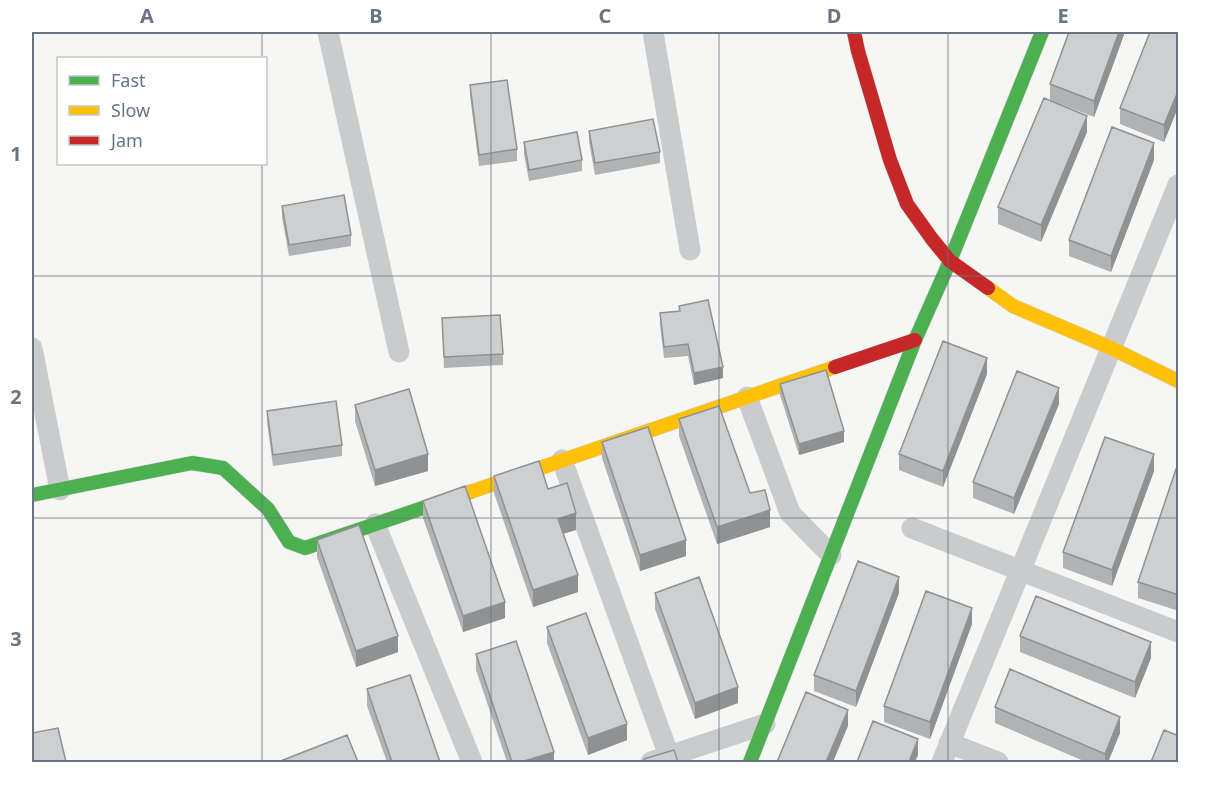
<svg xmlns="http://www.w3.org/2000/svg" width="1210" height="794" font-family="'Noto Sans',sans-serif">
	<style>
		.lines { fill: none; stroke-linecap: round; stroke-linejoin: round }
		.fast-casing { stroke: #d2d2d3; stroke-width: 15 }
		.slow-casing { stroke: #d2d2d3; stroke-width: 15 }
		.jam-casing { stroke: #d2d2d3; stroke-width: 15 }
		.street { stroke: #cacbcc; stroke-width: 21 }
		.fast { stroke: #4caf50; stroke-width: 14 }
		.slow { stroke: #ffc107; stroke-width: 14 }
		.jam { stroke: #c62828; stroke-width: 14 }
		.wall { fill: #b1b2b3 }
		.shaded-wall { fill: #909192 }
		.building { fill: #cecfd0; stroke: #909192; stroke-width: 1.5 }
		.grid { fill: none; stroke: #677583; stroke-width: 1.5; stroke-opacity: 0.55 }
		.neatline { fill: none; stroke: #677583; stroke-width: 2 }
		.grid-label { font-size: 20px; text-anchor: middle; font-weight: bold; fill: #677583 }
	</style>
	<rect width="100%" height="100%" fill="#f6f6f5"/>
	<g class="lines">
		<g class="fast-casing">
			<path id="fast" d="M32,495l160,-32 31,5 45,41 21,33 16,6 165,-56
				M750,762l165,-422 35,-79 92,-229"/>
		</g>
		<g class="slow-casing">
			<path id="slow" d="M988,288l25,18 98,42 67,33
				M470,492l365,-125"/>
		</g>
		<g class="jam-casing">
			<path id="jam" d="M854,32l4,19 32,109 17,44 25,35 18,22 38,27
				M835,367l80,-27"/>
		</g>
		<path class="street" d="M328,32l71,320
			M653,32l37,218
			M32,348l28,142
			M747,397l43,116 41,42
			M562,460l107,296
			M375,524l97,238
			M912,528l266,104
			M949,743l49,19
			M651,762l114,-38
			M942,762l236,-577"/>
		<use href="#fast" class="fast"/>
		<use href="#slow" class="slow"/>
		<use href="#jam" class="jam"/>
	</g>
	<path class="wall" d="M1125,32l-31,85 -44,-17v-16z
		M1179,32v73l-15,37 -44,-18v-16z
		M470,85l47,64v12l-38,5 -9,-70z
		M589,131l71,21v11l-65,12 -6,-33z
		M1087,132l-46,110 -43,-18v-17z
		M524,142l58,18v11l-53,10 -5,-27z
		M1154,160l-43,112 -42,-16v-16z
		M282,206l69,29v11l-62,10 -7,-39z
		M679,306l44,72 -29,7 -6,-29 -24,2 -4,-33v-12l19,-2z
		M442,318l61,36v11l-59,3z
		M987,374l-44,113 -44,-17v-16z
		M780,384l64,58 -45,13 -19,-60z
		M1059,404l-45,110 -41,-16v-16z
		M355,405l73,66 -53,15 -20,-65z
		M267,411l75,34v11l-69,10 -6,-44z
		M679,419l71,74 20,34 -53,17 -38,-108z
		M602,442l84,114 -46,15 -38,-113z
		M1179,469v142l-41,-13v-16z
		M1154,471l-42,115 -49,-18v-16z
		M494,476l54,13 28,41 -13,4 15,58 -45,15 -39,-114z
		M423,501l82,117 -42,14 -40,-114z
		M317,540l81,112 -42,15 -39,-110z
		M655,593l83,110 -43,16 -40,-110z
		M899,593l-43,114 -42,-16v-16z
		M972,624l-42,115 -46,-17v-16z
		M547,627l80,113 -39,15 -41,-112z
		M1020,636l131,22 -16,40 -115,-46z
		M476,654l78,108h-47l-31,-92z
		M367,689l73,73h-53l-20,-56z
		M1179,691v23l-3,-1v-16z
		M995,707l125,26 -12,29h-22l-91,-39z"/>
	<path class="shaded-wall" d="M1119,32h6l-31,85v-16z
		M1179,89v16l-15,37v-17z
		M1087,116v16l-46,110v-17z
		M1154,143v17l-43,112v-16z
		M987,358v16l-44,113v-16z
		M723,367v11l-29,7v-12z
		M1059,388v16l-45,110v-16z
		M844,431v11l-45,13v-11z
		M428,454v17l-53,15v-16z
		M1154,454v17l-42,115v-16z
		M770,510v17l-53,17v-17z
		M576,513v17l-18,5v-16z
		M686,540v16l-46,15v-16z
		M578,575v17l-45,15v-17z
		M899,577v16l-43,114v-16z
		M505,602v16l-42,14v-16z
		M972,608v16l-42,115v-17z
		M398,636v16l-42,15v-16z
		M1151,642v16l-16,40v-16z
		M738,687v16l-43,16v-16z
		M848,710v16l-15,36h-7z
		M1120,717v16l-12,29h-3v-8z
		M627,724v16l-39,15v-17z
		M918,739v16l-3,7h-6z
		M554,752v10h-33z"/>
	<path class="building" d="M1069,32h50l-25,69 -44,-17z
		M1150,32h29v57l-15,36 -44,-17z
		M507,80l10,69 -38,6 -9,-70z
		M1044,98l43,18 -46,109 -43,-18z
		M653,119l7,33 -65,11 -6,-32z
		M1112,127l42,16 -43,113 -42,-16z
		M577,132l5,28 -53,10 -5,-28z
		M344,195l7,40 -62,10 -7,-39z
		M708,300l15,67 -29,6 -6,-29 -24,3 -4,-34 20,-2 -1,-5z
		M500,315l3,39 -59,3 -2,-39z
		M943,341l44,17 -44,113 -44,-17z
		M826,370l18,61 -45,13 -19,-60z
		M1017,371l42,17 -45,110 -41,-16z
		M409,389l19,65 -53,16 -20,-65z
		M336,401l6,44 -69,10 -6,-44z
		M719,406l31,87 15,-3 5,20 -53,17 -38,-108z
		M648,427l38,113 -46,15 -38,-113z
		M1105,437l49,17 -42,116 -49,-18z
		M539,461l9,28 19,-6 9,30 -18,6 20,56 -45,15 -39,-114z
		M1176,469h3v126l-41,-13z
		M465,486l40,116 -42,14 -40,-115z
		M359,525l39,111 -42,15 -39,-111z
		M858,561l41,16 -43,114 -42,-16z
		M699,577l39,110 -43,16 -40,-110z
		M926,591l46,17 -42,114 -46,-16z
		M1036,596l115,46 -16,40 -115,-46z
		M586,613l41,111 -39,14 -41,-111z
		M516,641l38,111 -33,10h-9l-36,-108z
		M1010,669l110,48 -15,37 -110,-47z
		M410,675l30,87h-48l-25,-73z
		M806,692l42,18 -22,52h-49z
		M873,721l45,18 -9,23h-52z
		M58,728l8,34h-34v-29z
		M1164,730l15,6v26h-28z
		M347,735l11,27h-80z
		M674,750l4,12h-33l-1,-3z"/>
	<path class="grid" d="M262,32v26M491,32v730M719,32v730M948,32v730M262,164v598M32,276h1146M32,518h1146"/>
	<rect width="1210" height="794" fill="none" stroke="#ffffff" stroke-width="66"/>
	<rect x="57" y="57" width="210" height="108" fill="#ffffff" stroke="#c2c8cd" stroke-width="1.5"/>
	<rect x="69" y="76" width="30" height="9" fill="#4caf50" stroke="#c2c8cd" stroke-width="1.5"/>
	<text x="111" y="87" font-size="18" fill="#677583">Fast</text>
	<rect x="69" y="106" width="30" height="9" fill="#ffc107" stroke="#c2c8cd" stroke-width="1.5"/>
	<text x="111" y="117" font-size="18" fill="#677583">Slow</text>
	<rect x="69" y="136" width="30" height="9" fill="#c62828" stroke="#c2c8cd" stroke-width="1.5"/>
	<text x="111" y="147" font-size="18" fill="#677583">Jam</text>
	<rect x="33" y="33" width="1144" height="728" class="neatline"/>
	<g class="grid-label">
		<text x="147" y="23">A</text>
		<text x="376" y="23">B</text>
		<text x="605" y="23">C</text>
		<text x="834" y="23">D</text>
		<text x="1063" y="23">E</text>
		<text x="16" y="161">1</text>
		<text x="16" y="404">2</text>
		<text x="16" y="646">3</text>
	</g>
</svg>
